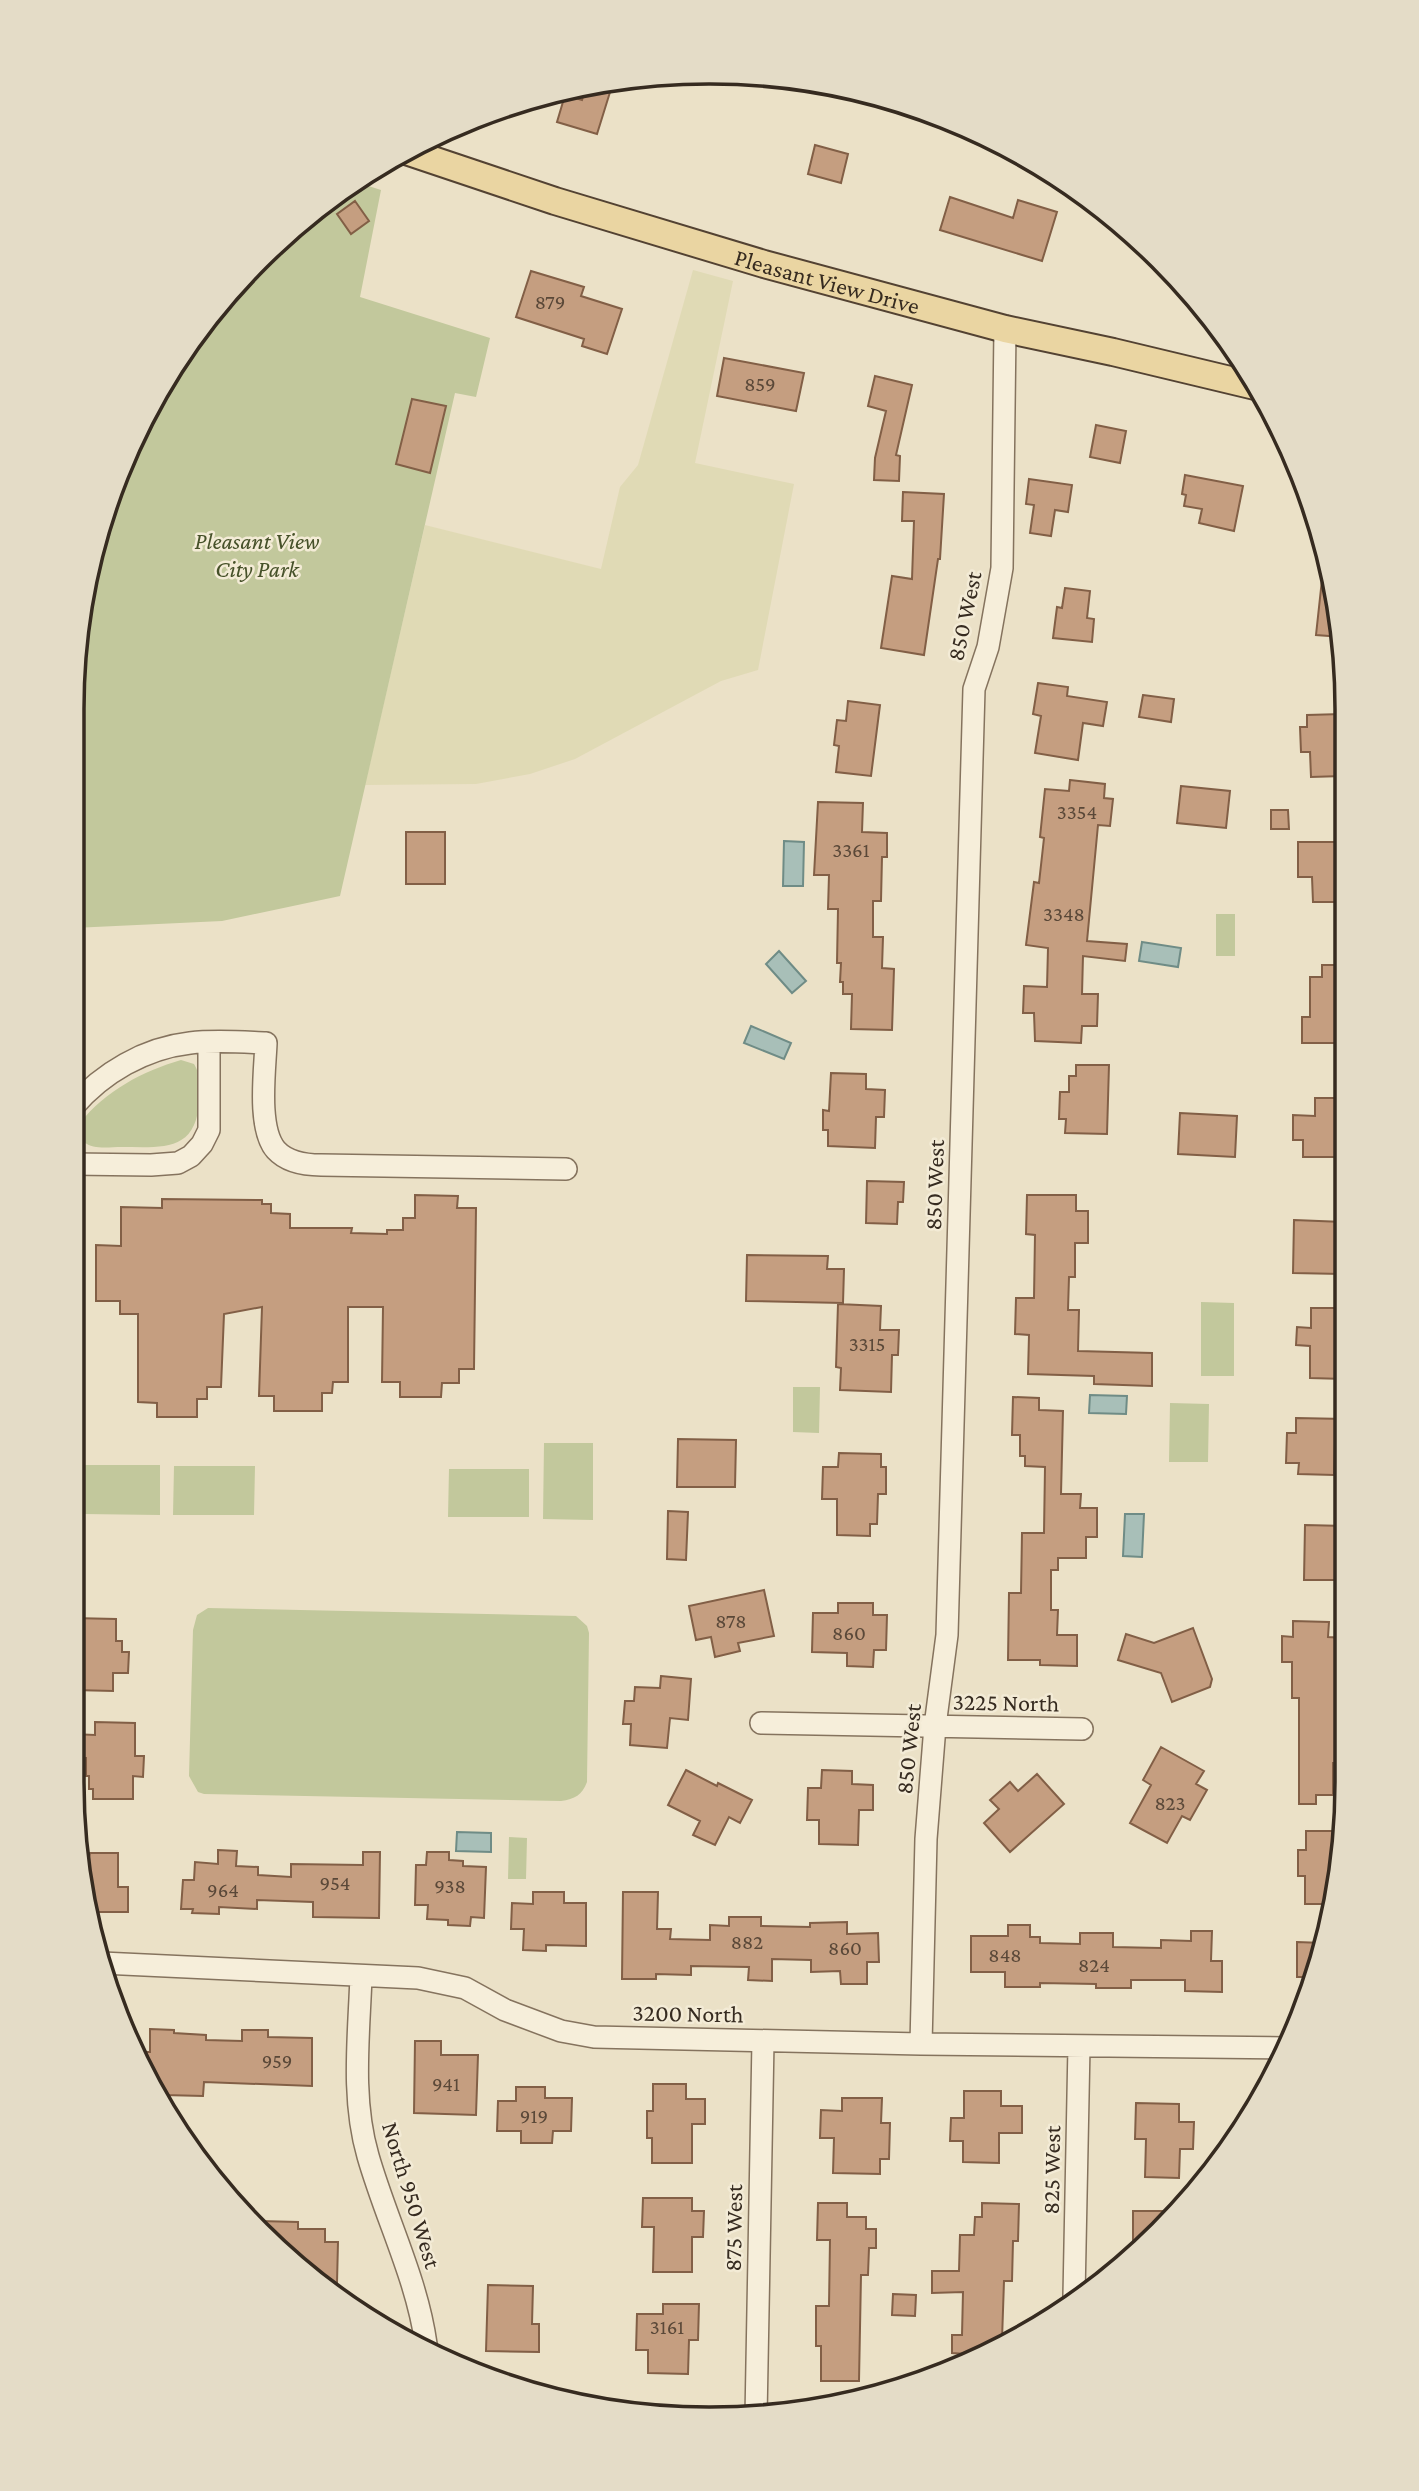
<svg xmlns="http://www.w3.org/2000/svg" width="1419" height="2491" font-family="'Crimson Pro',serif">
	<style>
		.farmland { fill: #e0dab5 }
		.green { fill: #c2c89c }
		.water { fill: #a8bfb8; stroke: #6f8c86; stroke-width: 2 }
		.building { fill: #c59e80; stroke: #825f46; stroke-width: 2 }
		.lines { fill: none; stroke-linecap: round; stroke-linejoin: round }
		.minor-casing { stroke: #85735e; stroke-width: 24 }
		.major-casing { stroke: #534232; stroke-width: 30 }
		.minor { stroke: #f6eeda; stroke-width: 21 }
		.major { stroke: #ead5a2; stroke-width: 26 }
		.labels { text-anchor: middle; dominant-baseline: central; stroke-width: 5; stroke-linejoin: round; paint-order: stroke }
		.number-label { font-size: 21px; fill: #5a4838 }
		.street-label { font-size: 24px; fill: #362b20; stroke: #f3ebd6 }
		.park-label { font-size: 24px; font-style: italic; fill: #465129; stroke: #f3ebd6 }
		.rim { fill: none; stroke: #362b20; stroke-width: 3.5 }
	</style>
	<rect width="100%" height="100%" fill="#ebe1c7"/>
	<path class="farmland" d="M693,270l40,11 -38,182 99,21 -36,186 -37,11 -146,78 -45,15 -54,10 -111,1 60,-260 176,44 19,-82 18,-22z"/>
	<path class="green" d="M356,182l25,8 -21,107 130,41 -14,59 -21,-4 -115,503 -118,25 -149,7v-260l32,-163 52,-115 73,-101 92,-86z
		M1216,914h19v42h-19z
		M181,1060l13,4c7,11 5,23 5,36 -2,53 -38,47 -78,47 -11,0 -28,3 -37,-5 -6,-5 -6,-11 -4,-19 25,-32 63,-52 101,-63z
		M1201,1302l33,1v73h-33z
		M793,1387h27l-1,46 -26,-1z
		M1170,1403l39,1 -1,58h-39z
		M544,1443h49v77l-50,-1z
		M84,1465h76v50l-77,-1z
		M174,1466h81l-1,49h-81z
		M449,1469h80v48h-81z
		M208,1608l368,8 11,10 2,7 -2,149c-5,13 -12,17 -26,19l-357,-7 -6,-2 -9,-16 4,-146 4,-15z
		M509,1837l18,1 -1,41h-18z"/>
	<path class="water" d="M784,841l20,1 -1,44h-20z
		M1142,942l39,6 -3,19 -39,-6z
		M779,951l27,30 -14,12 -26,-29z
		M751,1026l40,17 -7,16 -40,-16z
		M1090,1395l37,1 -1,18 -37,-1z
		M1125,1514h19l-2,43 -19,-1z
		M457,1832l34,1v19l-35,-1z"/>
	<path class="building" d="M598,85l13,4 -14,45 -40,-12 8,-27 17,5 4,-13z
		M815,145l33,9 -7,29 -33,-9z
		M950,197l63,21 5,-18 39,12 -15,49 -102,-31z
		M355,201l14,20 -18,13 -14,-20z
		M531,271l53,16 -3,9 41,13 -15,45 -25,-8 2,-7 -68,-22z
		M724,358l80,15 -8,38 -79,-15z
		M875,376l37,9 -16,70 4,1 -1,25 -25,-1 1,-22 11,-47 -18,-5z
		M412,399l34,7 -16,67 -34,-9z
		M1096,425l30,6 -6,32 -30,-6z
		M1185,475l58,11 -9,45 -35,-8 3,-14 -18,-3 2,-11 -4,-1z
		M1029,479l43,6 -4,27 -13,-2 -4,26 -21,-3 4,-28 -8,-1z
		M903,492l41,2 -4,65h-2l-14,96 -43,-7 11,-72 20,3 2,-58h-12z
		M1324,561h3l15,66v10l-26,-2z
		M1065,588l25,3 -3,27 7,1 -2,23 -39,-4 4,-31 5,1z
		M1038,683l30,4 -1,9 40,6 -4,24 -20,-3 -5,37 -43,-7 6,-37 -8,-2z
		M1143,695l31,4 -3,23 -32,-5z
		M848,701l32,4 -9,71 -35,-4 3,-26 -5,-1 3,-25 9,1z
		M1342,714v62l-31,1 -1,-25h-9l-1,-25h7v-12z
		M1070,780l35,4 -1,14 9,1 -3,27 -12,-1 -11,116 40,3 -2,17 -42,-5 -1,38h16l-1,32h-15l-1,17 -46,-2 -1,-28h-11l1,-27 23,1 1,-39 -22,-3 8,-63 5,1 5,-45 -4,-1 5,-48 24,2z
		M1181,786l49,5 -4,37 -49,-5z
		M818,802l45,1 -1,29 25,1v24h-5l-1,44h-8v36h10l-1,31 12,1 -2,61 -41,-1 1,-35h-9v-12h-3l1,-19h-4l1,-54h-10l1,-34h-15z
		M1271,810h17l1,19h-18z
		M406,832h39v52h-39z
		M1298,842h45v60h-30l-1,-25h-14z
		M1322,965h21v78h-41v-26h8v-40h12z
		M1076,1065h33l-2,69 -42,-1 1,-14h-7l1,-27h9v-16h7z
		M831,1073l35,1v15l19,1 -1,27h-8l-1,31 -47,-2v-16h-5v-20l6,1z
		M1315,1098h28l1,59h-41v-17h-10v-25l22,1z
		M1180,1113l57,3 -2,41 -57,-3z
		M867,1181l37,1 -1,20h-5l-1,22 -31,-1z
		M415,1195l43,1 -1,12h19l-2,161h-15v14h-17l-1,14h-41v-15h-18l1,-75h-35v75h-15l-1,11h-10v18h-48v-15h-15l3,-89 -38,7 -3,73h-14v12h-10v18h-40v-14l-19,-1v-88h-18v-13h-24v-56l25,1v-39l41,1v-9l100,1v4h9v9l19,1v14h62l-1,5 36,1v-4h16v-12h12z
		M1027,1195h49v16h12v32h-13v34h-6l-1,33h11l-1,41 74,2v33l-58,-2v-8l-66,-2 1,-39 -14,-1 1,-36h18l1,-63 -9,-1z
		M1294,1220l49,2 -1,52 -49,-1z
		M747,1255l81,1 -1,13h17l-1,34 -97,-2z
		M838,1304l43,2 -1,24h19l-1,25h-6l-1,37 -51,-2 1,-22 -5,-1z
		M1311,1308h33v71l-34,-1v-32l-14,-1 1,-18 14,1z
		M1013,1397l26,1v12l24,1 -2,83h20l-1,14h17v29h-11v21h-28v12h-7v40h7l-1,25h20v31l-37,-1v-5h-32l1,-67h12l1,-60h22l1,-66 -20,-1v-10h-5v-21h-8z
		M1296,1418l49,1v26l-10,-1 -1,31 -36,-1 1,-11h-13l1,-30h9z
		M678,1439l58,1 -1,47h-58z
		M839,1453l42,1v13h5v27h-8l-1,30h-7v12l-33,-1v-36h-15l1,-32h15z
		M668,1511l20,1 -2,48 -19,-1z
		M1305,1525l40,1 -3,54h-38z
		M764,1590l10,46 -36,7 2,8 -25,6 -4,-20 -15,3 -7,-34z
		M838,1603h35v12h14l-1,35h-12l-1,17 -26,-1v-13l-35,-1 1,-39h25z
		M72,1618l44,1v22h6v11h7l-1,21h-15v18l-39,-1 1,-35h-3z
		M1293,1621l36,1 -1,15 17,1v25h-7l-2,64h10v36h-13v32h-17v9h-17v-106h-7v-36h-10v-26l11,1z
		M1193,1628l19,51 -2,8 -38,15 -11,-29 -43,-13 8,-26 28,9z
		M661,1676l30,3 -3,41 -18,-2 -3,30 -37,-3 1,-21h-8l2,-23h9l1,-14 25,1z
		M95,1722l40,1v33h9l-1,21 -10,-1v23h-40v-10h-4v-13h-3v-18h-14v-24l23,1z
		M1161,1747l43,24 -8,13 11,6 -17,30 -8,-4 -15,27 -37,-20 21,-38 -8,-5z
		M686,1770l31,16 1,-3 34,17 -12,23 -11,-6 -14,28 -22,-10 7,-14 -32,-16z
		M822,1770l30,1v13l21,1v25h-14l-1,35 -39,-1v-24h-12l1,-32h13z
		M1037,1774l27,30 -54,48 -26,-29 15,-14 -9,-9 20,-18 8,9z
		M1306,1831h38l-14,73h-25v-28h-7v-26h8z
		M218,1850l19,1 -1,15 22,1v8l33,2v-13l72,1v-13h17l-1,66 -66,-1v-15l-56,-2v9l-38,-2v7l-27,-1 1,-4h-12l2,-29h11l1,-18 23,2z
		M427,1852h22v8l14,1v5l23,1 -2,51 -13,-1 -1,9 -22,-1v-5l-21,-1 1,-14h-13l1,-40h10z
		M90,1853h28v34h10v25h-35l-9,-55h5z
		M533,1892h31v11h22v43l-40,-1v6l-23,-1 1,-21h-13l1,-26 21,1z
		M623,1892h35l-1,37h14l-1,10 40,1v-15l19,1v-9h32v9l49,1v-4l37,-1v12l31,-1 1,29h-12v22h-26l-1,-13 -29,1v-12l-39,-1v22l-24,-1 1,-13 -58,-1v9l-35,-1v5h-34z
		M1008,1925h22v12h10v6l40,1v-11h33v14l48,1v-8l30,1v-10h21l-1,30h11v31l-37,-1v-11h-54v8h-35v-4l-56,-1v4h-35v-15h-34v-36h37z
		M1297,1942l25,1 -7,34h-18z
		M150,2029l24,1v3l32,2v5l36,1v-11h26v7l44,1v48l-108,-4 -1,14 -39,-1 -23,-43h9z
		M415,2041h26v14h37l-2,60 -62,-2z
		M653,2084h33v15h19v25h-13v39h-40v-25h-5v-27h6z
		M516,2087h29v11h27l-1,33h-18l-1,12h-31v-12h-24l1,-30h18z
		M964,2091h37v15h21v27h-23v30l-36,-1v-21h-13l1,-23h13z
		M842,2098h40l-1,25h9l-1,36h-9v15l-47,-1 1,-35h-14l1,-28 21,1z
		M1136,2103l43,1v18h15l-1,27h-13l-1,29 -34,-1 1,-38h-11z
		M643,2198h49v13h12l-1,26h-11v35h-39l1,-45h-12z
		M818,2203h29v14h19v12h10v19h-7l-1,27h-7l-2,106h-38v-35h-5v-40h13l1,-66h-13z
		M982,2203l37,1 -1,37h-5l-1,40h-8l-2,59 -37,24v-10l-13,-1v-18h10l1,-43 -31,1v-22h27l1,-36h14l1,-18h7z
		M1133,2211h38l-38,46z
		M259,2221l39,1v7h27v13h13l-1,41h-13z
		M488,2285l45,1 -1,38h7v28l-53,-1z
		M893,2294l23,1 -1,21 -23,-1z
		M663,2304h36l-1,36h-9l-1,34 -40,-1v-23h-12l1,-36h26z"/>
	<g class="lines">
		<g class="minor-casing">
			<path id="minor" d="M73,1107c29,-34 72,-59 117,-64 24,-3 51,-1 76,0 -1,27 -9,85 10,107 11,12 30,15 45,15l245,4
				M72,1164l79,1 27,-2 13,-7 11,-12 7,-14v-87
				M761,1723l321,6
				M102,1963l316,15 47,10 40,22 56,21 33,6 327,7 364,4
				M361,1976c-2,59 -10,122 7,180 18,63 49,123 58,188
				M921,2044l5,-205 9,-113 12,-91 27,-946 14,-42 14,-79 3,-239
				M1074,2296l5,-250
				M756,2417l7,-376"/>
		</g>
		<g class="major-casing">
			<g id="major">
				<path id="s1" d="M406,151l149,50 209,63 241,65 108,23 142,34"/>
			</g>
		</g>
		<use href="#minor" class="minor"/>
		<use href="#major" class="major"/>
	</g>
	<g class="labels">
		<g class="number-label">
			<text x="550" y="302">879</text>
			<text x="760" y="384">859</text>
			<text x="1077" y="812">3354</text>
			<text x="851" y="850">3361</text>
			<text x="1064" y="914">3348</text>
			<text x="867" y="1344">3315</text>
			<text x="731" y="1621">878</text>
			<text x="849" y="1633">860</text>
			<text x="1170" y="1803">823</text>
			<text x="335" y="1883">954</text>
			<text x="450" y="1886">938</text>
			<text x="223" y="1890">964</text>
			<text x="747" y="1942">882</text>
			<text x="845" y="1948">860</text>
			<text x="1005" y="1955">848</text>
			<text x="1094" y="1965">824</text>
			<text x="277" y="2061">959</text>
			<text x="446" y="2084">941</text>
			<text x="534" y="2116">919</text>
			<text x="667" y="2327">3161</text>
		</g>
		<g class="street-label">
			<text stroke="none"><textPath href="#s1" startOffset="441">Pleasant View Drive</textPath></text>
			<text transform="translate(964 616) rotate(-78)">850 West</text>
			<text transform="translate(934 1185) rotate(-88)">850 West</text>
			<text transform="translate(1006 1702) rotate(1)">3225 North</text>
			<text transform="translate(908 1749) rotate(-84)">850 West</text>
			<text transform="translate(688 2013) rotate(1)">3200 North</text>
			<text transform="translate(1051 2170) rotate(-89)">825 West</text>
			<text transform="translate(412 2195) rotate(73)">North 950 West</text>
			<text transform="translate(733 2228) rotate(-89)">875 West</text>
		</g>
		<g class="park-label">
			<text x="257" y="540">Pleasant View<tspan x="257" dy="28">City Park</tspan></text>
		</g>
	</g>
	<path d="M0 0H1419V2491H0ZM709 84H710A625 625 0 0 1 1335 709V1782A625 625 0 0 1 710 2407H709A625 625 0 0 1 84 1782V709A625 625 0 0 1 709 84Z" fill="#e4dcc7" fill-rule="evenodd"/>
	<path class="rim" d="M709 84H710A625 625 0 0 1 1335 709V1782A625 625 0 0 1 710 2407H709A625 625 0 0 1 84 1782V709A625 625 0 0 1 709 84Z"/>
</svg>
